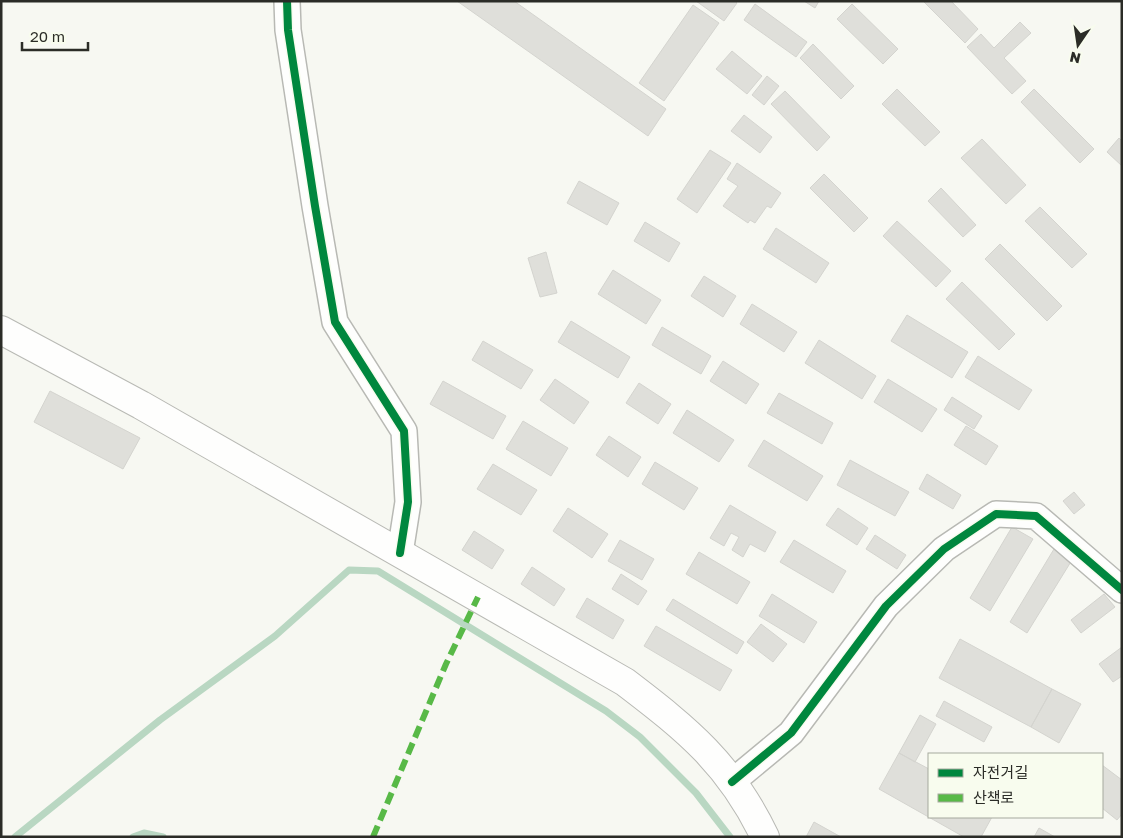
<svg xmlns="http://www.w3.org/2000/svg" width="1123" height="838" font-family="'Golos Text','Noto Sans KR',sans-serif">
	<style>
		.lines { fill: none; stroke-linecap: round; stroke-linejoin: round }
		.stream { stroke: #b9d7c2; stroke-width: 7 }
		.building { fill: #dfdfda; stroke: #d4d4cf }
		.minor-casing { stroke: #b8b9b4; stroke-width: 28 }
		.secondary-casing { stroke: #b8b9b4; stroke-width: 30 }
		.minor { stroke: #fefefd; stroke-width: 25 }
		.secondary { stroke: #fefefd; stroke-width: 28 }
		.quiet { stroke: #58b947; stroke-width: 6; stroke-dasharray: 12 6; stroke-linecap: butt }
		.cycleway-casing { stroke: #f8fcee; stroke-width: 11 }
		.cycleway { stroke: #00873e; stroke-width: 8 }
	</style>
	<rect width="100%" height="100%" fill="#f7f8f2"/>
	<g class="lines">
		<path class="stream" d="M15,837l145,-117 115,-84 74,-66 29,1 228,140 34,26 56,56 34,44
			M133,837l11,-4 19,4"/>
	</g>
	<path class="building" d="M457,1h57l152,108 -18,27z
		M696,1h39l2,2 -13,18z
		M804,1h15l-4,7z
		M923,1h28l27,28 -13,14z
		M755,4l52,38 -11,15 -52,-37z
		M852,4l46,45 -15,15 -46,-45z
		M693,5l26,18 -55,78 -25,-18z
		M1020,22l11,11 -27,25 22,23 -14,13 -45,-47 14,-13 13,14z
		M813,44l41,42 -13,13 -41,-41z
		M732,51l30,25 -15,18 -31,-25z
		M767,76l12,10 -15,19 -12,-10z
		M897,89l43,43 -15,14 -43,-42z
		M1034,89l60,60 -14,14 -59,-61z
		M785,91l45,46 -13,14 -46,-47z
		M744,115l28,22 -12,16 -29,-22z
		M1119,138l3,3v25l-15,-14z
		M982,139l44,46 -20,19 -45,-46z
		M710,150l21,13 -34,50 -20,-14z
		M737,163l44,30 -10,15 -4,-2 -12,17 -5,-3 -2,3 -25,-17 15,-20 -11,-7z
		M824,174l44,44 -14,14 -44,-44z
		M579,181l40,22 -12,22 -40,-22z
		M941,188l35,37 -13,12 -35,-36z
		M1040,207l47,47 -15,14 -47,-47z
		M897,221l54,50 -15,16 -53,-51z
		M645,222l35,21 -11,19 -35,-21z
		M776,228l53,35 -13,20 -53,-34z
		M1000,244l62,62 -15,15 -62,-62z
		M546,252l11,41 -17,4 -12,-39z
		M613,270l48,30 -15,24 -48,-30z
		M704,276l32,20 -13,21 -32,-21z
		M962,282l53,52 -16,16 -53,-51z
		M752,304l45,28 -13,20 -44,-28z
		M907,315l61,37 -16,26 -61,-37z
		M571,321l59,36 -12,21 -60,-36z
		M662,327l49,29 -10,18 -49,-29z
		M819,340l57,36 -14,23 -57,-36z
		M483,341l50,29 -12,19 -49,-29z
		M978,356l54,34 -13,20 -54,-33z
		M723,361l36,23 -13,20 -36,-23z
		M555,379l34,23 -15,22 -34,-24z
		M888,379l49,30 -15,23 -48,-30z
		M443,381l63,35 -13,23 -63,-35z
		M639,383l32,21 -13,20 -32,-21z
		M50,391l90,47 -17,31 -89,-47z
		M779,393l54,30 -11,21 -55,-31z
		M952,397l30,19 -8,13 -30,-19z
		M687,410l47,30 -15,22 -46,-29z
		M523,421l45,27 -17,28 -45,-27z
		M966,426l32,20 -12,19 -32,-20z
		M609,436l32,21 -13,20 -32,-22z
		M764,440l59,36 -16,25 -59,-35z
		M850,460l59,32 -14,24 -58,-31z
		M655,462l43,26 -14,22 -42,-26z
		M493,464l44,26 -16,25 -44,-26z
		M927,474l34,21 -8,14 -34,-20z
		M1074,492l11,13 -11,9 -11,-13z
		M730,505l46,27 -11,20 -15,-8 -7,13 -11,-7 7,-13 -8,-4 -7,13 -14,-8z
		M568,508l40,26 -16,24 -39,-27z
		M838,508l30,20 -11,17 -31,-20z
		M1012,527l21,12 -43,72 -20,-13z
		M474,531l30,19 -12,19 -30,-19z
		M875,535l31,20 -9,14 -31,-20z
		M620,540l34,19 -12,21 -34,-19z
		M794,540l52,31 -13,22 -53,-31z
		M1054,549l18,11 -45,73 -17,-11z
		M699,552l51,30 -13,22 -51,-30z
		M532,567l33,22 -11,17 -33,-22z
		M621,574l26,17 -9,14 -26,-16z
		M772,594l45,28 -13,21 -45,-27z
		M1104,594l11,13 -34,26 -10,-13z
		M587,598l37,22 -11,19 -37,-22z
		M673,599l71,43 -7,12 -71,-44z
		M761,624l26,20 -14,18 -26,-20z
		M656,626l76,44 -12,21 -76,-45z
		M960,639l92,50 -21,38 -92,-49z
		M1122,647v29l-9,6 -14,-18z
		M1052,689l29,15 -22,39 -28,-16z
		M944,701l48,26 -8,15 -48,-26z
		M920,715l16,9 -21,38 -16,-9z
		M899,753l30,16v48h63l-11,20h-17l-85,-48z
		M1102,765l20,15v34l-5,6 -15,-12z
		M814,822l27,15h-35z
		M1039,828l16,9h-21z"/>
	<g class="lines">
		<g class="minor-casing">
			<path id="minor" d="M287,1l1,29 27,176 20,116 69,109 4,71 -8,51
				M732,782l59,-49 95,-127 58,-57 52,-35 40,2 86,74"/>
		</g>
		<g class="secondary-casing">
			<path id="secondary" d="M1,330l140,75 484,277c63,48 105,82 140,155"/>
		</g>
		<use href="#minor" class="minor"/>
		<use href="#secondary" class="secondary"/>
		<path class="quiet" d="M373,837l73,-173 32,-67"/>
		<g class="cycleway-casing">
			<path id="cycleway" d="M287,1l1,29 27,176 20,116 69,109 4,71 -8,51
				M732,782l59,-49 95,-127 58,-57 52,-35 40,2 86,74"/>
		</g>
		<use href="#cycleway" class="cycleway"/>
	</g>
	<rect width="1123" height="838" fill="none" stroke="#2b2c27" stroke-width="5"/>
	<rect x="928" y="753" width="175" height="65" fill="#f8fcee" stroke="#a6a99e"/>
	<rect x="938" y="769" width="25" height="8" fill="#00873e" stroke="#a6a99e"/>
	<text x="973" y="778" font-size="15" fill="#2b2c27">자전거길</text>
	<rect x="938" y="794" width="25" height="8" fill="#58b947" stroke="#a6a99e"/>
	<text x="973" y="803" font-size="15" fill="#2b2c27">산책로</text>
	<g transform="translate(1078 45) rotate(193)" stroke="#f8fcee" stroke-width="4" paint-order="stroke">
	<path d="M0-4L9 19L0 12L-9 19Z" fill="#2b2c27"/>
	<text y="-8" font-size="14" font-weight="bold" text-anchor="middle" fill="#2b2c27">N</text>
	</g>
	<path d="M22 42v8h66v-8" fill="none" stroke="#2b2c27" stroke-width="2.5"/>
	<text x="30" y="42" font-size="15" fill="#2b2c27" stroke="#f8fcee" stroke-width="4" paint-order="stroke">20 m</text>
</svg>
